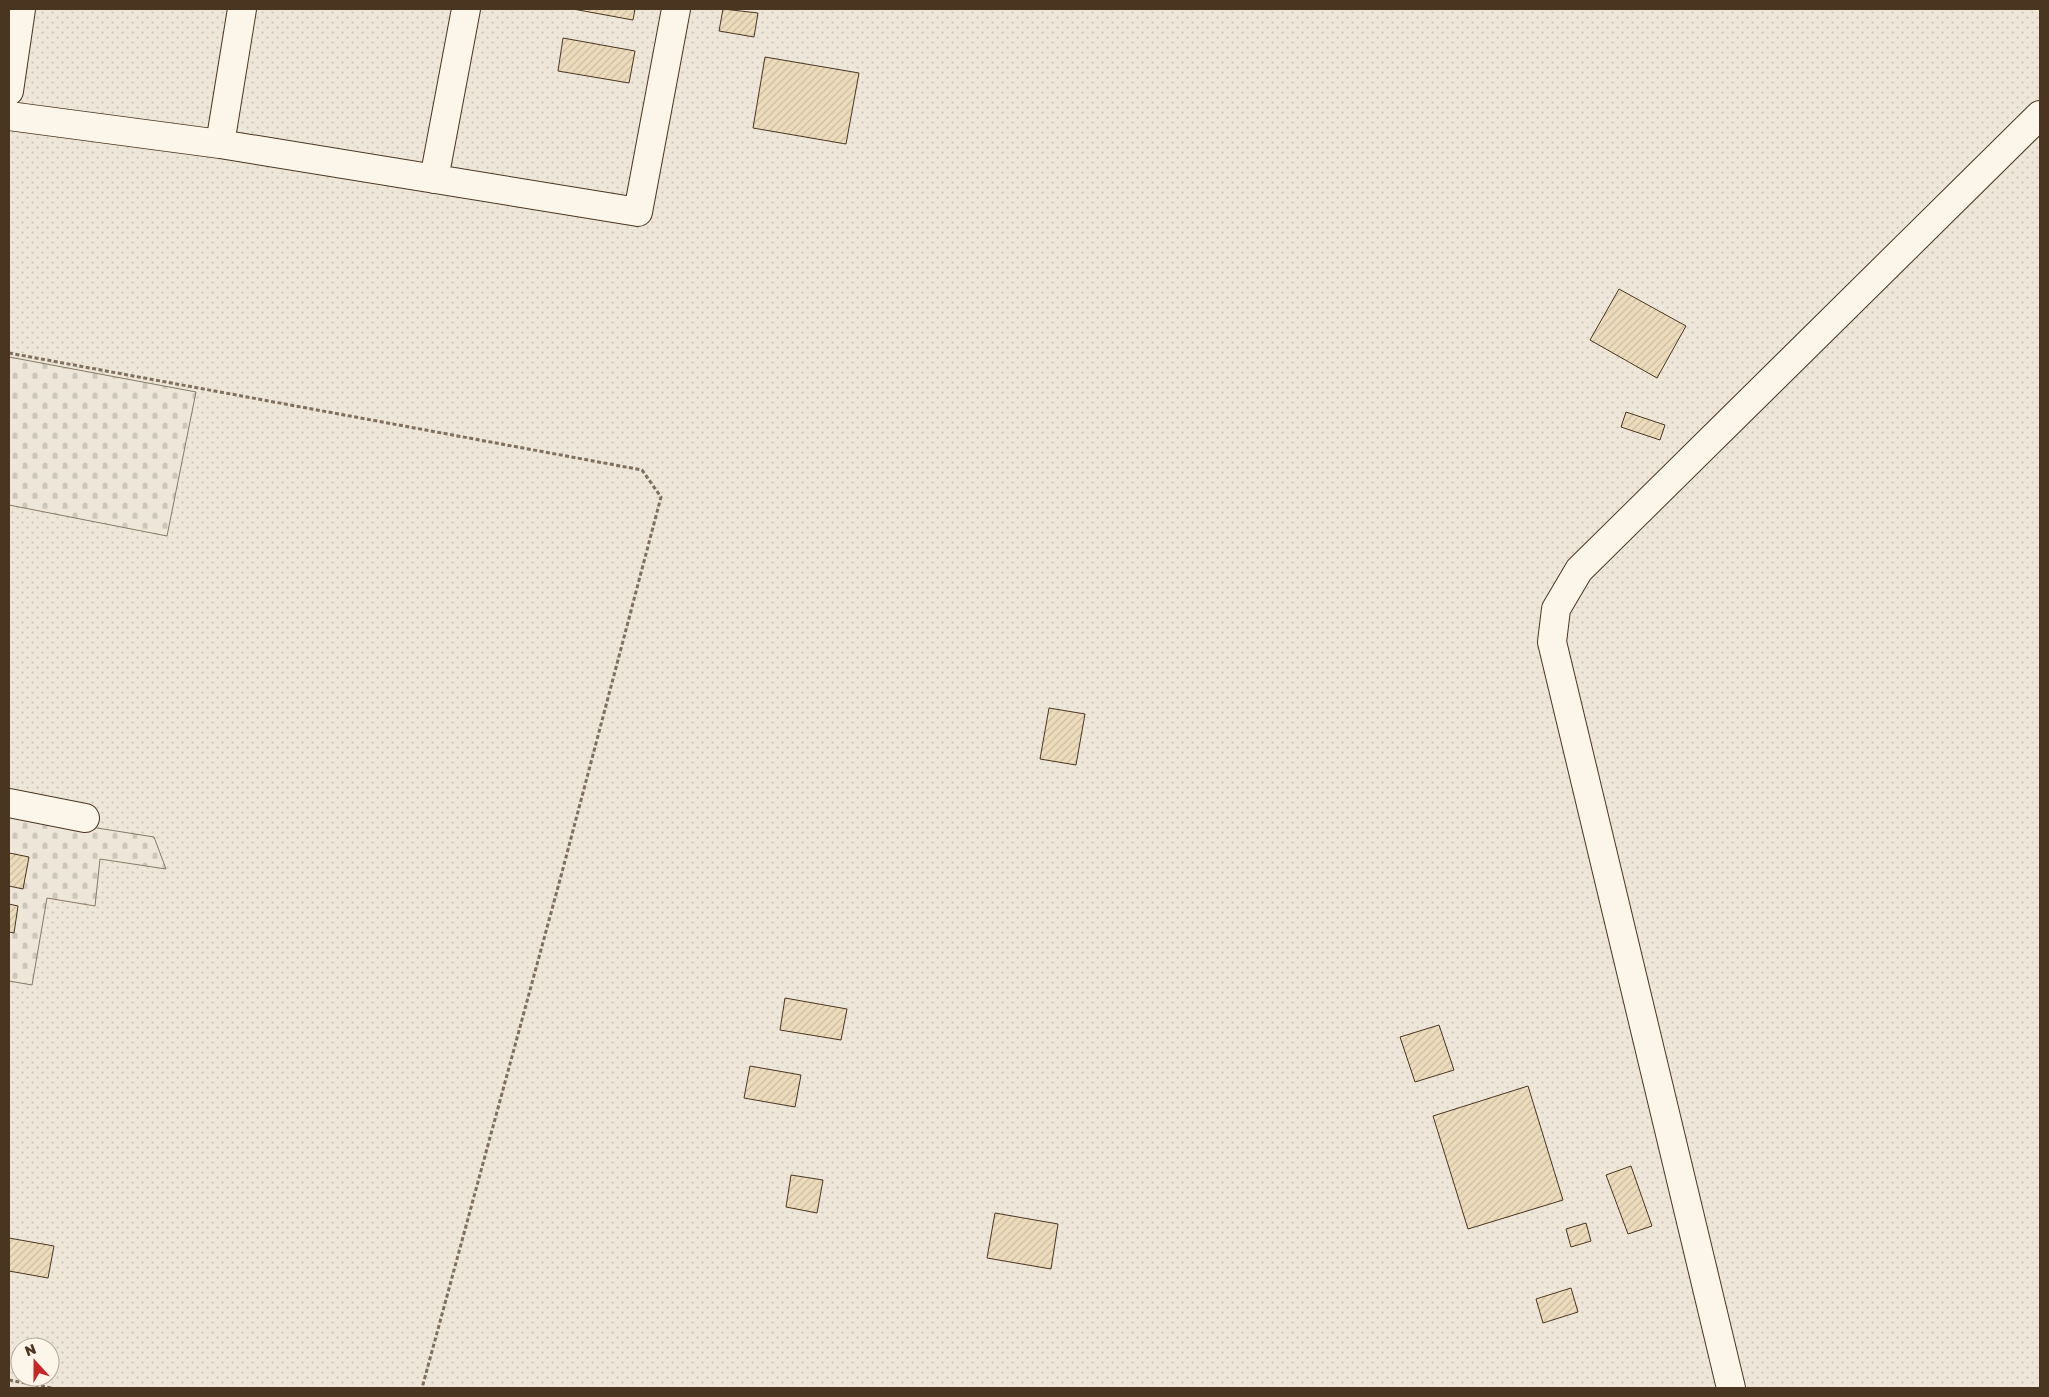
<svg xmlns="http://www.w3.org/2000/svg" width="2049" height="1397" font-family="'Golos Text',sans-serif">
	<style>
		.grass { fill: url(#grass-dots); stroke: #887966; fill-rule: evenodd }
		.cemetery { fill: url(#cemetery-stones); stroke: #887966 }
		.building { fill: url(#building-hatch); stroke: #4a3520 }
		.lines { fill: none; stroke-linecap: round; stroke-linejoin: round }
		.minor-casing { stroke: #4a3520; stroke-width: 30 }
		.path { stroke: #7f6f5c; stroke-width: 3; stroke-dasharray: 4 2.5; stroke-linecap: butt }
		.minor { stroke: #fbf6e9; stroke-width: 28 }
	</style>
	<defs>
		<pattern id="grass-dots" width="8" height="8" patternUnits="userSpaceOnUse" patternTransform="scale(1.25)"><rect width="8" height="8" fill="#ede6d9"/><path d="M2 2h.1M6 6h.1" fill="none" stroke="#cdc6ba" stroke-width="1.8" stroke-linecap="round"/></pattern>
		<pattern id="cemetery-stones" width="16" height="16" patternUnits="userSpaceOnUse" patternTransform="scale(1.25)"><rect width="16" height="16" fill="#ede6d9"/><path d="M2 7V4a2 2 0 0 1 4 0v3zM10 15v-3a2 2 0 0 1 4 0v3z" fill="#cdc6ba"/></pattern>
		<pattern id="building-hatch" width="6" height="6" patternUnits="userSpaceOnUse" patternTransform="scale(1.25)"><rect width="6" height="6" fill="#ecdcbc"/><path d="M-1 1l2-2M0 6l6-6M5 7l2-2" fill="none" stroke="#ccbda1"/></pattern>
	</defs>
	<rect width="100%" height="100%" fill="#fbf6e9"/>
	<path class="grass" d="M9,9h2031v1379h-2031zM20,1347h30v30h-30z"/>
	<path class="cemetery" d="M9,357l187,35 -29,144 -158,-31z
		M9,814l145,23 12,32 -66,-10 -5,47 -48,-8 -15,87 -23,-4z"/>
	<path class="building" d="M573,9h62l-2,11z
		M723,9l35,4 -4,24 -35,-6z
		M563,38l72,13 -6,32 -71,-12z
		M765,57l94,16 -13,71 -93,-16z
		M1619,289l67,37 -29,52 -67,-38z
		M1626,412l39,13 -5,15 -39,-13z
		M1049,708l36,6 -9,51 -36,-6z
		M9,853l20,4 -6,32 -14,-3z
		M9,904l9,2 -4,27 -5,-1z
		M785,998l62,11 -6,31 -61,-10z
		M1439,1025l15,45 -39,12 -15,-45z
		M750,1066l51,9 -6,32 -51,-9z
		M1528,1086l35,114 -95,29 -35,-113z
		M1631,1166l21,60 -24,8 -22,-59z
		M791,1175l32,5 -6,33 -31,-6z
		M995,1213l63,11 -7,45 -64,-11z
		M1586,1223l5,18 -20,6 -5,-18z
		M9,1238l45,8 -6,32 -39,-7z
		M1571,1288l7,24 -35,11 -7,-24z"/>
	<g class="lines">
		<g class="minor-casing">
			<path id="minor" d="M9,91l12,-82
				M9,116l211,28 418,68 38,-203
				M220,144l22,-135
				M434,179l32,-170
				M9,803l76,15
				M1731,1388l-179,-746 4,-33 23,-39 461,-455"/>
		</g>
		<path class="path" d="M9,353l633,117 19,27 -100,379 -139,512
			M9,1380l43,8"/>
		<use href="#minor" class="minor"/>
	</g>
	<rect width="2049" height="1397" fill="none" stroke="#4a3520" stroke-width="20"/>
	<g transform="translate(35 1362) rotate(339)"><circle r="24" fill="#fbf6e9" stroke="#b4a999"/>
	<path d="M0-4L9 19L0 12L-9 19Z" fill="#c62828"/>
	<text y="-8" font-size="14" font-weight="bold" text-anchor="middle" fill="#4a3520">N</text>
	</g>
</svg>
